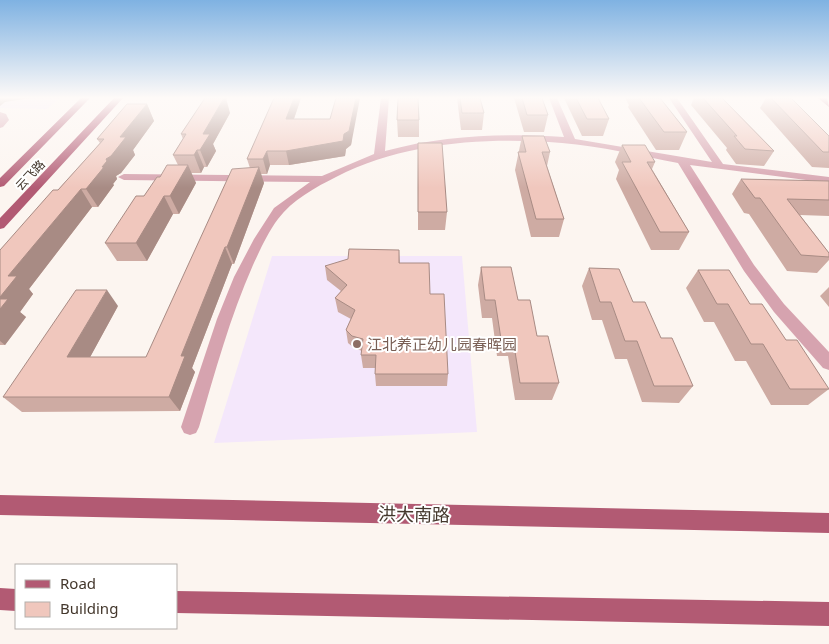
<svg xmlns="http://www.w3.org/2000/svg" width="829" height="644" font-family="'Noto Sans','Noto Sans SC',sans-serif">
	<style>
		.education { fill: #f4e7fb }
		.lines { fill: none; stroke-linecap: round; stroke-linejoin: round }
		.minor { fill: #d6a3af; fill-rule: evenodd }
		.major { fill: #b25a73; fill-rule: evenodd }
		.wall { fill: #ceaba3 }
		.shaded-wall { fill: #a88b84 }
		.building { fill: #f0c7bd; stroke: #a88b84 }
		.education-dot { fill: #8d6e63; stroke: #fff; stroke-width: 2 }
		.labels { text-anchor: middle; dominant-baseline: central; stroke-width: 4; stroke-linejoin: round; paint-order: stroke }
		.far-street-label { font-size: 12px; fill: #43372c; stroke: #fff }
		.education-label { font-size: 15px; fill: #785e54; stroke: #fff; text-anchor: start }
		.near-street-label { font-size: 18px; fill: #43372c; stroke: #fff }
	</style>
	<rect width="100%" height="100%" fill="#fcf5f0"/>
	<path class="education" d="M0,98h60l-13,11 -47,-1z
		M272,256h190l15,176 -263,11z"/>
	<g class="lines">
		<path class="minor" d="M381,98h8l-4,53c59,-16 119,-18 179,-14l-15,-39h8l18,41 137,23 -43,-64h8l46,66 106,13v6l-139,-18 64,100 30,39 45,48v18l-6,-2 -49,-56 -30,-41 -66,-108c-38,-7 -77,-17 -116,-20 -76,-6 -157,-1 -226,34 -20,10 -44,23 -58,42 -10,13 -18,31 -25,46 -23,52 -38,107 -54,162l-3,6 -6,2 -6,-2 -3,-6 36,-108 17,-42 20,-38 20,-31 36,-26 -186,-2 -6,-3 6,-3 198,2 52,-22z
			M0,112l6,2 3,6 -6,7 -3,1z"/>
		<path class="major" d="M81,98h9l-86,88 -4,1v-9z
			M114,98h9l-119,130 -4,1v-11z
			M818,98h9l2,9z
			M0,495l829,18v20l-829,-18z
			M0,588l16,1v22l-16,-1z
			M176,591l653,11v24l-653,-13z"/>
	</g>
	<path class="wall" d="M301,98l-7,21 58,21 -1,5 -5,4 -1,7 -56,9h-19l-3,9h-6l3,9 -30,81h-2l-40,104 3,4 -15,39 -158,1 -19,-15 115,-91 -28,51h56l104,-189 -3,-9z
		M457,98h23l4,15 -2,17h-21z
		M514,98h28l6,17 -4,17h-20z
		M564,98h34l11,21 -6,17h-21z
		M625,98h35l27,34 -8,18h-23l-28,-43 1,-2z
		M694,98h28l52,53 -10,15 -28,-2 -10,-14 1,-2 -36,-43z
		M766,98h25l38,38v32l-17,-1 -52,-59z
		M147,104l7,17 -21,29 2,5 -14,18 -5,3 1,3 -4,5 1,1 -16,22h-6l-63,82 4,5 -13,18 6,5 -21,28h-5v-95l58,-60 42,-47 -3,-4z
		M230,113l-17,31 3,7 -9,16h-3l-3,6h-10l5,10 -17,31h-6l-26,47h-30l-12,-18 55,-66 18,-12 -5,-10 10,-16 -2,-5z
		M397,120h22v17h-21z
		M522,136l28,16 -3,14 17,53 -5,18h-28l-16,-67z
		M418,143l29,69 -2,18h-27z
		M622,145l33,17 -3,7 37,63 -10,18h-28l-35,-71 3,-9 -4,-8z
		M741,179l88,2v35l-29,-1 29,38v7l-12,13 -30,-2 -38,-57 -5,-1 -12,-19z
		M399,250l1,13 30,31 18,80 -1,12h-71l-1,-12v-6h-12l-2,-13 1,-4 -8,-3 -6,-5 -2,-13 5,-11 -13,-7 -3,-14 6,-7 -14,-11 -2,-14z
		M481,267l37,33 19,36 22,47 -7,17h-37l-7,-44h-11l-5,-38h-10l-4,-33z
		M589,268l44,34 28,36 32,48 -14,17 -37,-1 -15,-43h-12l-13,-39h-10l-10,-34z
		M698,270l52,34 36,36 43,49 -21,16h-37l-25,-44h-11l-21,-39h-10l-18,-34z
		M829,287v20l-9,-11z"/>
	<path class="shaded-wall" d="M0,98h30l-25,4 -5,4z
		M224,98h2l4,15 -17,31 3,7 -9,16 -7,-17 3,-16z
		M294,98h7l-12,35 -3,-14z
		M356,98h4l-8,42 -1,5 -5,4 -1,7 -56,9 -3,-14 58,-17z
		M147,104l7,17 -21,29 2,5 -14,18 -5,3 1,3 -4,5 1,1 -16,22 -12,-18 16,-22 4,-8 14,-22z
		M197,150l7,17 -3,6 -7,-18z
		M267,151l3,14 -3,9 -4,-15z
		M188,165l8,18 -17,31 -9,-18z
		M259,167l5,16 -30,81 -7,-17z
		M81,189l11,18 -63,82 4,5 -13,18 6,5 -21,28 -5,-4v-44l8,-21z
		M164,196l9,18 -26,47 -11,-18z
		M225,247l7,17 -40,104 3,4 -15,39 -11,-14 12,-41z
		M107,290l11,16 -36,66 -15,-15z"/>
	<path class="building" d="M205,98h19l-21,36h7l-10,16h-3l-3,5h-21l13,-21h-5z
		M274,98h20l-8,21h44l6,-21h20l-7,33 -5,3 -1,7 -57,10h-19l-4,8h-16z
		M398,98h20l1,22h-22z
		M460,98h20l4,15h-22z
		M522,98h20l6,17h-21z
		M576,98h22l11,21h-22z
		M639,98h21l27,34h-23z
		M703,98h19l52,53 -29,-2 -11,-13h3z
		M771,98h20l38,38v16h-6z
		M127,104h20l-27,33h6l-15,19 -5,3 1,2 -5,6h2l-18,22h-5l-73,87h9l-17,21v-47l53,-60h5l46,-51h-7z
		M522,136h22l6,16h-8l22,67h-28l-18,-67h8z
		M418,143h24l5,69h-29z
		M622,145h23l10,17h-8l42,70h-29l-38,-70h9z
		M167,165h21l-18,31h-6l-28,47h-31l31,-47h8l13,-19h3z
		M259,167l-32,80h-2l-44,109h4l-16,41h-166l73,-107h31l-40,67h79l86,-188z
		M741,179l88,2v19l-42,-1 42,54v4l-28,-2 -41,-57h-5z
		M349,249l50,1v13h30l1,31h14l4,80h-73l1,-19h-15l2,-16 -11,-3 -6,-6 9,-20 -20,-12 12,-13 -22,-19 23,-7z
		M481,267h30l7,33h12l7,36h11l11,47h-39l-7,-44h-12l-6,-39h-10z
		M589,268l30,1 14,33h12l16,36h11l21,48h-39l-17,-45h-12l-14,-39h-11z
		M698,270h31l21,34h12l24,36h11l32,49h-39l-27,-45h-12l-23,-40h-11z
		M0,299h8l-8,10z"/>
	<linearGradient id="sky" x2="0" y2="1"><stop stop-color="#7fb2e2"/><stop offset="0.52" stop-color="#fefaf8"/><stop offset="1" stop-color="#fefaf8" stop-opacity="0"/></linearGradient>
	<rect width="829" height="188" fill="url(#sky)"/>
	<circle class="education-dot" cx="357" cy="344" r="5"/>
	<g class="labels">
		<g class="far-street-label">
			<text transform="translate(30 175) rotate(-47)">云飞路</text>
		</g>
		<g class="education-label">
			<text x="367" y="344">江北养正幼儿园春晖园</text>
		</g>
		<g class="near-street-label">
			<text transform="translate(414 514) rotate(1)">洪大南路</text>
		</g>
	</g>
	<rect x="15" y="564" width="162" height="65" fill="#ffffff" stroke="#b4afab"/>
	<rect x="25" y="580" width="25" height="8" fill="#b25a73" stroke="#b4afab"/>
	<text x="60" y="589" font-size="15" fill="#43372c">Road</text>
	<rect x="25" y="602" width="25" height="15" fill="#f0c7bd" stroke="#b4afab"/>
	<text x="60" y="614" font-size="15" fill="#43372c">Building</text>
</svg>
